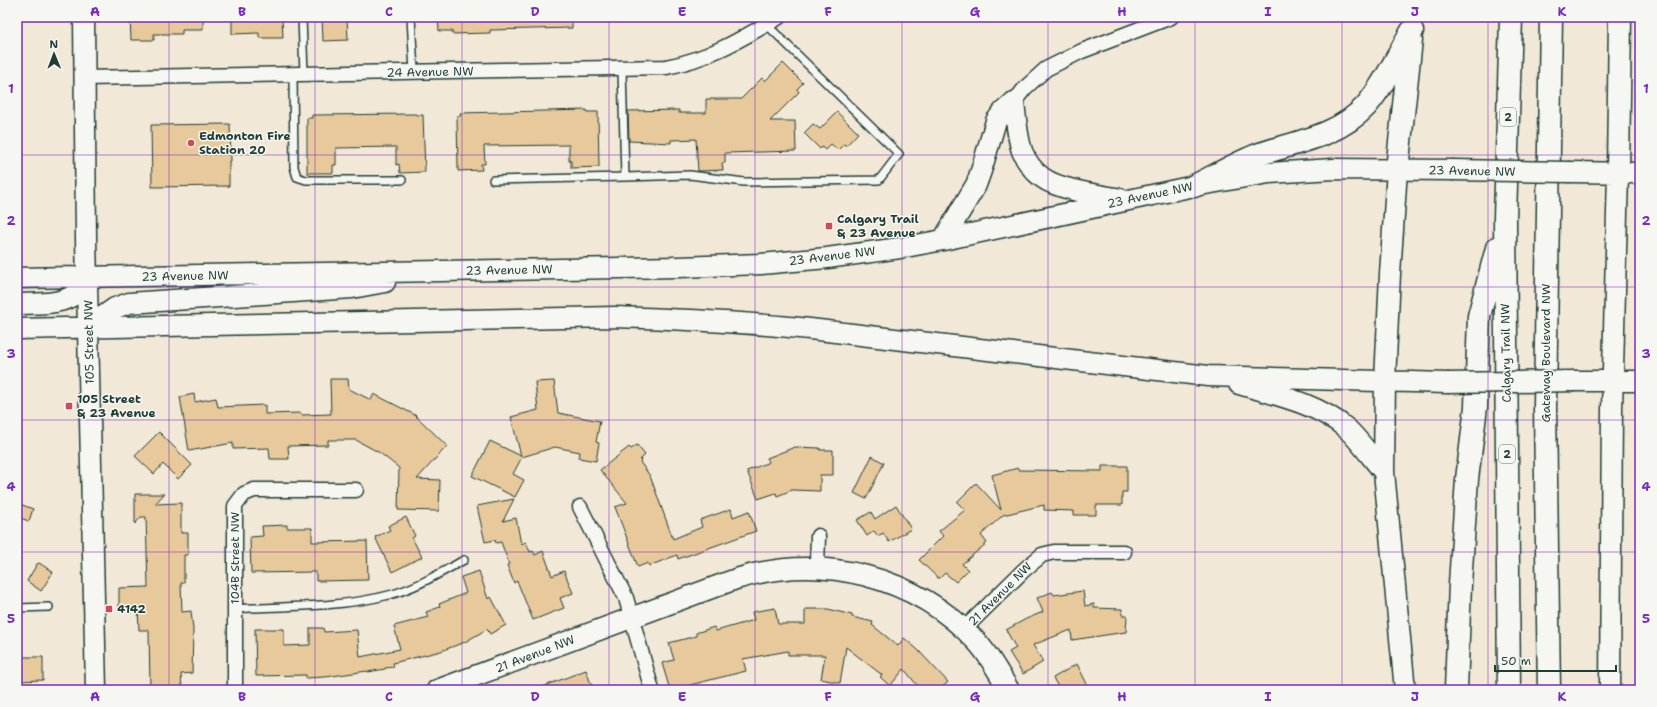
<svg xmlns="http://www.w3.org/2000/svg" width="1657" height="707" font-family="'Shantell Sans',sans-serif">
	<style>
		.building { fill: #e8c99b; stroke: #1f3d34 }
		.lines { fill: none; stroke-linecap: round; stroke-linejoin: round }
		.lane-casing { stroke: #1f3d34; stroke-width: 10 }
		.street-casing { stroke: #1f3d34; stroke-width: 17 }
		.secondary-casing { stroke: #1f3d34; stroke-width: 23 }
		.highway-casing { stroke: #1f3d34; stroke-width: 25 }
		.lane { stroke: #f6f6f2; stroke-width: 7 }
		.street { stroke: #f6f6f2; stroke-width: 14 }
		.secondary { stroke: #f6f6f2; stroke-width: 20 }
		.highway { stroke: #f6f6f2; stroke-width: 22 }
		.secondary-bridge-casing { stroke: #1f3d34; stroke-width: 23; stroke-linecap: butt }
		.secondary-bridge { stroke: #f6f6f2; stroke-width: 20 }
		.grid { fill: none; stroke: #7b2cbf; stroke-width: 1; stroke-opacity: 0.55 }
		.poi-dot { fill: #d1495b; stroke: #f6f6f2; stroke-width: 1.5 }
		.labels { text-anchor: middle; dominant-baseline: central; stroke-width: 3; stroke-linejoin: round; paint-order: stroke }
		.shield { fill: #f6f6f2; stroke: #60746d; stroke-width: 1 }
		.shield-label { font-size: 11px; font-weight: bold; fill: #1f3d34 }
		.street-label { font-size: 12px; fill: #1f3d34; stroke: #f6f6f2 }
		.poi-label { font-size: 12px; font-weight: bold; fill: #1f3d34; stroke: #f6f6f2; text-anchor: start }
		.neatline { fill: none; stroke: #7b2cbf; stroke-width: 1.5 }
		.grid-label { font-size: 13px; text-anchor: middle; font-weight: bold; fill: #7b2cbf }
	</style>
	<rect width="100%" height="100%" fill="#f2e8d8"/>
	<filter id="ink" filterUnits="userSpaceOnUse"><feTurbulence type="fractalNoise" baseFrequency=".025" numOctaves="2"/><feDisplacementMap in="SourceGraphic" scale="8" xChannelSelector="R" yChannelSelector="G"/><feConvolveMatrix kernelMatrix="1 2 1 2 8 2 1 2 1" color-interpolation-filters="sRGB"/></filter>
	<g filter="url(#ink)">
		<path class="building" d="M130,17h73v13h-21v4h-28v6h-23z
			M232,17h50l1,21h-24v-5l-27,1z
			M322,17h25l1,23 -25,1z
			M438,17h134v11l-82,2v3l-38,1v-3h-13z
			M783,63l20,20 -6,6 2,3 -29,29h25l1,30 -71,2v10h-3l1,7 -25,1 -2,-32 -25,1v3l-42,-2 -1,-30 51,-1v3h27v-14h35l21,-21 3,3z
			M587,110v2h11l1,55 -28,1v-7h-2v-16l-85,1 1,18h-4l1,6 -24,1 -1,-55h4l-1,-3z
			M837,112l21,21 -12,13 -2,-2 -6,6 -7,-6 -6,6 -3,-3 -2,2 -16,-16 9,-9 7,5z
			M416,114v1h7l2,57 -25,1 -1,-9 -3,1v-18l-60,1v17h-3v8h-26v-55h5v-3z
			M230,124l1,37h-2v25l-77,1 -1,-62z
			M330,379h18l1,10 22,11 3,-6 41,21 32,31 -30,33 23,1 -1,31 -41,-1 1,-42 -19,-15 -24,-13h-28v5l-40,1 1,13h-19l-1,-11 -36,1v-6l-44,8 -9,-54 14,-3 1,8 21,-4 2,9 47,-2v9l36,-1 1,2 29,-1z
			M554,381l4,32 42,8 -4,21 3,1 -3,18 -17,-3 1,-6 -25,-5 -33,10 -9,17 11,6 -9,17 -43,-21 18,-35 31,15 -10,-39 27,-7 -3,-28z
			M159,432l33,33 -14,14 -15,-15 -9,10 -19,-18z
			M637,445l8,10 -5,5 1,1 -1,1 10,14 23,63 29,-12 -2,-7 31,-11 2,8 16,-6 7,20 -78,28 -1,-4 -28,11 -1,-3 -10,4 -23,-60 12,-4 -27,-33 29,-23 2,2z
			M795,447l25,1v2h13v25h-13v16l-28,-1 -15,6 -1,-3 -18,6 -11,-28 22,-9 -2,-4z
			M872,456l12,7 -18,36 -12,-6z
			M1102,466h25v26h-5v13h-26v10h-22v-4l-30,-1v-5l-41,10 -22,20 6,8 -25,21 6,6 -12,12 -11,-9 -5,5h-2l-19,-18 24,-24 -4,-5 26,-21 -8,-8 19,-19 25,27 -9,-35 26,-7 1,2 83,1z
			M135,494h29l-9,10 26,-1v30h7v22h-4v28h-3l1,29 9,-1 2,18 -1,44 -11,1 1,14h-32l-1,-58h-10l-1,-21h-19v-21l29,-1 -2,-70h-5l-6,7z
			M514,499l-11,22 13,-3 5,26 5,-2 4,10 3,-1 2,4 8,-4 9,25 12,-5 9,22 -13,5 4,10 -31,12 -16,-39 -3,2 -7,-18 2,-1 -8,-22 -5,1 -1,-3 -10,2 -8,-36z
			M17,503l16,6 -4,12 -12,-4z
			M896,505l15,24 -22,13 -6,-9 -5,3 -4,-5 -7,5 -10,-16 14,-8 4,7z
			M406,517l9,19 -3,2 10,19 -30,15 -17,-35 15,-7 -2,-4z
			M287,525v3h25v14l55,-1 1,39 -52,1v-9l-65,1 -1,-36 13,-1 -1,-10z
			M39,563l14,9 -12,19 -14,-10 10,-17z
			M479,571l9,28 3,-2 15,28 -16,9 -3,-5 -22,13 -24,9 -48,12 1,4 -9,1v1l-17,3 -1,-1 -42,6 -19,1v-3l-50,1 -1,-47h29v17l26,-1v-17h13l1,4 33,-2 3,27 40,-8 -6,-23 34,-9 -2,-5 14,-5 -1,-3 27,-11 -5,-16z
			M1083,591l2,15 9,-2v4l28,1v6h5l-1,17 -54,8 -1,-10 -38,15 10,17 -20,12 -14,-22 7,-4 -10,-18 20,-11 17,-7 -6,-14 15,-6 2,3z
			M775,608l3,16h27v-15h23l24,6v2l21,5 -1,3 26,21 6,-8 13,11 31,33 -9,8h-18l-17,-21 -14,17 -10,-9 2,-2 -36,-28 -6,36 -19,-4 4,-24h-37v-4l-45,8 3,12 -76,19 -8,-27 12,-3 -5,-17 27,-7v-3l18,-6 2,4 38,-11 -2,-8z
			M17,657h26v23l-26,1z
			M1077,664l13,26h-30l-7,-12z
			M586,670l7,20h-56v-1z"/>
		<g class="lines">
			<g class="lane-casing">
				<path id="lane" d="M302,17l2,58
					M411,17l3,55
					M622,69l3,108 65,-2 54,7 135,-2 20,-26 -133,-130 -5,-7
					M293,75l1,92 3,10 9,3h96
					M493,180l132,-3
					M17,608l32,-1
					M234,609c52,-3 105,-1 155,-14 27,-7 51,-22 75,-35"/>
			</g>
			<g class="street-casing">
				<path id="street" d="M84,78l582,-11c41,-7 77,-29 113,-50
					M1014,102l11,-14 21,-19 36,-18 89,-34
					M580,507l46,91 26,92
					M817,568l1,-32
					M964,629l61,-60 17,-14 12,-3h70
					M235,690v-184l9,-12 10,-4h102"/>
			</g>
			<g class="secondary-casing">
				<path id="secondary" d="M84,17l2,221 10,452
					M1014,102c2,17 3,34 8,49 4,10 12,21 21,27 16,12 57,17 78,21
					M1397,170l-7,104 -5,107 -1,91 21,218
					M1570,172l70,1
					M943,240l33,-55 5,-14 15,-50 7,-9 11,-10
					M17,278l662,-11 82,-3 66,-6 73,-10 43,-8 251,-54 75,-13 64,-4 119,1
					M17,304c19,-1 47,2 62,-13 3,-4 6,-10 8,-14
					M88,327l27,-19 14,-5 223,-15 33,-6
					M17,329l598,-12c65,2 129,5 195,12l398,47 239,7
					M1575,381h65
					M1239,384c37,11 77,19 107,44 12,10 27,32 38,44
					M437,690l299,-111c85,-27 180,-3 241,63 13,14 22,32 32,48
					M1610,690l2,-280 6,-237"/>
			</g>
			<g class="highway-casing">
				<path id="highway" d="M1397,170l14,-130
					M1618,173l2,-156
					M1194,186c21,-10 44,-24 66,-32 37,-12 78,-18 106,-48 19,-22 31,-50 46,-75
					M1456,690l4,-106 7,-105 9,-72 3,-91 18,-68
					M1509,690l-4,-472 6,-201
					M1549,690l-4,-283 6,-390"/>
			</g>
			<use href="#lane" class="lane"/>
			<use href="#street" class="street"/>
			<use href="#secondary" class="secondary"/>
			<use href="#highway" class="highway"/>
			<g class="secondary-bridge-casing">
				<path id="secondary-bridge" d="M1452,170l118,2
					M1447,383l128,-2"/>
			</g>
			<use href="#secondary-bridge" class="secondary-bridge"/>
		</g>
	</g>
	<path class="grid" d="M169,17v673M315,17v673M462,17v673M609,17v673M755,17v673M902,17v673M1048,17v673M1195,17v673M1342,17v673M1488,17v673M17,155h1623M17,287h1623M17,420h1623M17,552h1623"/>
	<g class="poi-dot">
		<circle cx="191" cy="143" r="4"/>
		<rect x="825" y="222" width="8" height="8" rx="2"/>
		<rect x="65" y="402" width="8" height="8" rx="2"/>
		<rect x="105" y="605" width="8" height="8" rx="2"/>
	</g>
	<g class="labels">
		<g class="shield">
			<rect x="1500" y="108" width="16" height="18" rx="3"/>
			<rect x="1499" y="445" width="16" height="18" rx="3"/>
		</g>
		<g class="shield-label">
			<text x="1508" y="117">2</text>
			<text x="1507" y="454">2</text>
		</g>
		<g class="street-label">
			<text transform="translate(430 72) rotate(-1)">24 Avenue NW</text>
			<text transform="translate(1472 171) rotate(1)">23 Avenue NW</text>
			<text transform="translate(1150 195) rotate(-12)">23 Avenue NW</text>
			<text transform="translate(832 256) rotate(-7)">23 Avenue NW</text>
			<text transform="translate(509 270) rotate(-1)">23 Avenue NW</text>
			<text transform="translate(185 276) rotate(-1)">23 Avenue NW</text>
			<text transform="translate(89 342) rotate(-91)">105 Street NW</text>
			<text transform="translate(1506 353) rotate(-91)">Calgary Trail NW</text>
			<text transform="translate(1546 353) rotate(-90)">Gateway Boulevard NW</text>
			<text transform="translate(235 558) rotate(-90)">104B Street NW</text>
			<text transform="translate(1000 594) rotate(-45)">21 Avenue NW</text>
			<text transform="translate(535 654) rotate(-21)">21 Avenue NW</text>
		</g>
		<g class="poi-label">
			<text x="199" y="136">Edmonton Fire<tspan x="199" dy="14">Station 20</tspan></text>
			<text x="837" y="219">Calgary Trail<tspan x="837" dy="14">&amp; 23 Avenue</tspan></text>
			<text x="77" y="399">105 Street<tspan x="77" dy="14">&amp; 23 Avenue</tspan></text>
			<text x="117" y="609">4142</text>
		</g>
	</g>
	<rect width="1657" height="707" fill="none" stroke="#f6f6f2" stroke-width="44"/>
	<g transform="translate(54 54) rotate(359)" stroke="#f6f6f2" stroke-width="3" paint-order="stroke">
	<path d="M0-3L7 15L0 10L-7 15Z" fill="#1f3d34"/>
	<text y="-6" font-size="11" font-weight="bold" text-anchor="middle" fill="#1f3d34">N</text>
	</g>
	<path d="M1495 665v6h121v-6" fill="none" stroke="#1f3d34" stroke-width="2"/>
	<text x="1501" y="665" font-size="12" fill="#1f3d34" stroke="#f6f6f2" stroke-width="3" paint-order="stroke">50 m</text>
	<rect x="22" y="22" width="1613" height="663" class="neatline"/>
	<g class="grid-label">
		<text x="95" y="16">A</text>
		<text x="242" y="16">B</text>
		<text x="389" y="16">C</text>
		<text x="535" y="16">D</text>
		<text x="682" y="16">E</text>
		<text x="828" y="16">F</text>
		<text x="975" y="16">G</text>
		<text x="1122" y="16">H</text>
		<text x="1268" y="16">I</text>
		<text x="1415" y="16">J</text>
		<text x="1562" y="16">K</text>
		<text x="11" y="93">1</text>
		<text x="1646" y="93">1</text>
		<text x="11" y="225">2</text>
		<text x="1646" y="225">2</text>
		<text x="11" y="358">3</text>
		<text x="1646" y="358">3</text>
		<text x="11" y="491">4</text>
		<text x="1646" y="491">4</text>
		<text x="11" y="623">5</text>
		<text x="1646" y="623">5</text>
		<text x="95" y="701">A</text>
		<text x="242" y="701">B</text>
		<text x="389" y="701">C</text>
		<text x="535" y="701">D</text>
		<text x="682" y="701">E</text>
		<text x="828" y="701">F</text>
		<text x="975" y="701">G</text>
		<text x="1122" y="701">H</text>
		<text x="1268" y="701">I</text>
		<text x="1415" y="701">J</text>
		<text x="1562" y="701">K</text>
	</g>
</svg>
